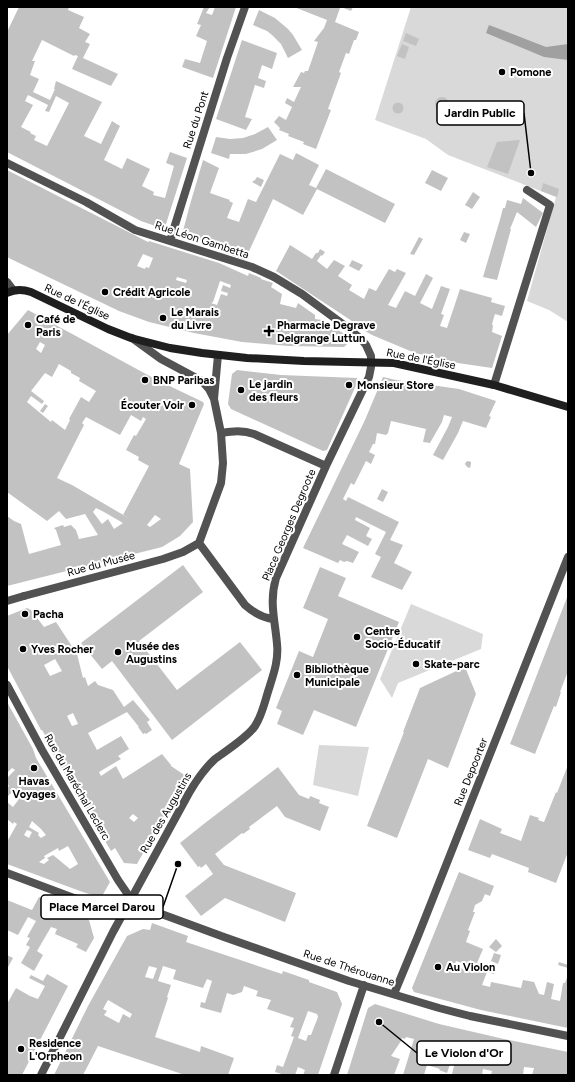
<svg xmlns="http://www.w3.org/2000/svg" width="575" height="1082" font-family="Figtree,sans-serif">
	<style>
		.green { fill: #d9d9d9 }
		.water { fill: #a0a0a0 }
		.building { fill: #c2c2c2; fill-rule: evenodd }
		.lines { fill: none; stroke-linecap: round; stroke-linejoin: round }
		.pedestrian { stroke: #525252; stroke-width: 8 }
		.minor { stroke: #525252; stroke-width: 8 }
		.secondary { stroke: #1f1f1f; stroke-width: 8 }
		.poi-dot { fill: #000; stroke: #fff; stroke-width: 1.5 }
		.labels { text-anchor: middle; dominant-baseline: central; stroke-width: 4; stroke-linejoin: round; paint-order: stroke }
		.poi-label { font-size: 11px; font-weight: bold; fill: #000; stroke: #fff; text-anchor: start }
		.street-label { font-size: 11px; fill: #000; stroke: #fff }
		.leader { fill: none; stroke: #000; stroke-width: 1.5 }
		.callout-dot { fill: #000; stroke: #fff; stroke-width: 1.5 }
		.callout { fill: #fff; stroke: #000; stroke-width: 1.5 }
		.callout-label { font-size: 12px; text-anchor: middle; font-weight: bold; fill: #000 }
	</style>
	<rect width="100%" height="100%" fill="#fff"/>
	<path class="green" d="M411,7h157v315l-19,-12 -22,-9 29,-104 -108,-42 -22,-16 -51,-19z
		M411,604l72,30 -2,15 -83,34 -6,15 -12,-19z
		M319,745l50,2 -11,49 -45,-11z"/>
	<path class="water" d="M489,25l57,22 22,-3v16l-24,-3 -58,-24z"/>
	<path class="building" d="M19,7h50l-1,3 16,7 -5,11 11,6 -5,8 5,2 -7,14 35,16 -7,12 -39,-17 6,-13 -3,-1 -1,1 -32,-16 -10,21h3l-5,14 9,4 -6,13 17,8 5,-11h-1l2,-8 46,21 -18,34 17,8 11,-23 8,5 -16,34 18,9 5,-11 23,11 -8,17 12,6 -1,3 12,3 9,-32 -8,-3 4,-11 17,6 -22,69 -4,1 -20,-7 -134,-69v-120zM28,95l20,10 -3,6 4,1 7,-16 13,7 -22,43 -13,-6 2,-4 -6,-3 1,-1 -10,-5 12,-22 -8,-4z
		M204,7h6l-4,6 6,2 3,-8h21l-23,71 -31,-11 3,-8 15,4 7,-22 -11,-5 5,-11 -4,-1z
		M294,7h45l1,1 -5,14 24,10 -3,8h-2l-5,14 -3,-1 -7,19 2,1 -13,36 3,1 -15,39 -13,-5 1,-2 -16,-6 1,-2 -10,-4 1,-2 -6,-6 5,-6 7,4 6,-13 -7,-4 2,-5 7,4 7,-15h-8l8,-15 3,1 1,-2h3l10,-29 -4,-1 10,-13 3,-8z
		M341,7h12l-2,4z
		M259,10l16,8 13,11 5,6 9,15 -14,8 -7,-14 -9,-9 -5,-4 -14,-6z
		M406,33l13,6 -3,7 -13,-5z
		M242,40l35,13 -5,16 -10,-4 -4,13 8,3 -2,7 -9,-3 -10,32 7,2 -6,11 -30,-11z
		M402,44l7,3 -4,12 -8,-3z
		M435 104a7 7 0 1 1 14 0a7 7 0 1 1-14 0Z
		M392.5 108a5.5 5.5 0 1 1 11 0a5.5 5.5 0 1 1-11 0Z
		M268,127l9,13 -15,9 -16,5h-16l-1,5 -18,-6 5,-16 14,2 13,-1 12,-4z
		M518,140h2l-12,34 -21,-7 10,-25z
		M296,153l23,12 -10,20 7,3 10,-19 69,35 -10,19 -68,-34 -14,26 -30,-16 -28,61 -34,-12 2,-4 -31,-9 7,-27 14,-48 16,8 -9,25 20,7 -1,1 4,2 -6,15 12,4 9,-23 8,3 24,-48 13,6z
		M7,170l141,72 1,-1 70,22 29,13 1,-3 12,5v1l12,4 -2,4 11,7 -2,10 16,4 2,-5 17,12v4l7,1 24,15 3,5 -2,4 -3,3 -55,-1 -35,-3 -12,-1 -48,-9 -45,-11 -30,-11 -104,-50 -8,-4zM143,254l10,4 -4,10 -3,-1 -1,2 -8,-3zM177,277l10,3 -1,3 -10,-3zM220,281l11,4 -1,3 -7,-3 -2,6 7,2 -1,3 -6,-2 -4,11 -6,-2 2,-1z
		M432,170l16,8 -7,13 -16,-8z
		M257,177l7,3 -3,7 -9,-5 3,-2z
		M543,183l16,6 -2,8 -16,-6z
		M473,192l7,5 -8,12 -7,-4z
		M523,198l20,15 -7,14 -19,-15 -7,17h1l-14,51 -14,-3 18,-61 2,-8h2l2,-8 14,4z
		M464,232l6,2 -4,9 -6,-3z
		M419,237l4,2 -9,16 -4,-1z
		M290,245l22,14 4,-6h2l2,-4 5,3 -3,4 -1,-1 -4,6 10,8 7,-9 11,6 -7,10 14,9 -3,5 15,9 5,-11 7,3 13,-22 6,3 2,-3 9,4 -18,32 8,3 9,-17 10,5 11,-22 7,4 -13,25 12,6 9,-23 9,3 -9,25 3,1 -4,11 7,2 13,-39 32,9 -1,4 14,4 -3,10 -7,-2 -3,10 1,2 -1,6 10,4 -10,32 -34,-5 -43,-10 -43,-18 -14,-8v-2l-82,-54z
		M352,260l11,5 -4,6 -10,-5z
		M28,310l129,70 46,22 1,2 -25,60 11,5 3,53 -13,14 -18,11 -155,39v-70l7,5 7,3 8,30 32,-9 -5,-15 -2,-2 9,-3 1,2 7,-2 5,5 3,9 19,-4 -13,-21 -19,5 -7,-8 -12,10 -40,-29v-157zM40,342l5,3 -4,8 -5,-4zM59,364l12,7v2l9,5 -1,3 17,10 -7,11 -8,-5 -12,22 1,1 -5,10 -13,-10 -1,2 -24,-20 4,-6 11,8 2,-3 -13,-10 14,-18 7,4zM131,415l10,6 2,-4 3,2 -10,17 -2,-1 -8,15 13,7 -1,3 11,6 -26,49 9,5 -60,-35 -15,-7 27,-53 -2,-2 4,-6 34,18zM96,508l8,4 19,11 -9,6 -6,-10 -6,5 -9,-12zM155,515l6,4 -11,8 -3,-2z
		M237,370l44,5 76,3 1,3 -31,69 -4,1 -92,-42 -3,-5 4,-30z
		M383,377l13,3 63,9 37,12 -7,15 2,1 -5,11 -23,-7 -5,12 -15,27 -10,-5 15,-28 4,-10 -8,-2 -2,7 -12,21 -7,-1 3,-13 -35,-8 -3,12 -2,2 -9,-2 -2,11h-2l-4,8 6,3 -4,9 -5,-3 -12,24 -3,-2 -8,16 3,2 2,-4 51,25 -9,18 13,5 -9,18 18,9 -10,18 -31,-13 10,-20 -6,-3 11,-22 -30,-15 -1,3 15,8 -4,8 6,3 -4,7 -21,-11 -5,9 17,8 -6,11 -6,-2 -3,1 -4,-2 -2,3 -35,-15 62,-128z
		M45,404l3,2 -5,7 -3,-2z
		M468,461l3,1v2l-1,4 -3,-1 -2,-3 1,-2z
		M382,489l6,3 -5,10 -6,-3z
		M183,565l20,27 -64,49 38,49 63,-48 22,28 -90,70 -60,-79 -10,8 -21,-26z
		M320,567l26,11 -8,18 61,26 -43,105 -42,-17 -11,25 -26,-11 5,-13 -6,-3 23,-57 14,6 15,-38 -25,-11z
		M568,595v76l-8,21h1l-5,15 -2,-1 -19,48 -25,-10z
		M27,608l4,2 13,17 12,-5 21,32 6,24 2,-1 3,9 7,-5 3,4 15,5 11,17 9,-7 17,20 -3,2 5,8 -6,4 -1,-1 -2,1 -5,-7h1l-12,-15 -39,21 9,17 24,-14 8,13 -11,7 3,3 -22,13 2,4 15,-10 7,13 39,-25 9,11v1l15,10 -49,88 -13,-1 -9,-15 -4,3 -65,-109 2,-2 -6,-10h-1l-34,-64v-50zM55,659l7,12 -12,5 -6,-11zM73,713l5,11 -6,2 -5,-10zM133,814l5,4 -4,4 -5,-4z
		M465,667l11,27 -28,74 -20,-9 -31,79 -30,-12 37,-94h-1l17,-44z
		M7,702l26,47 3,9 74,124 -9,16 -21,-7 -73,-27v-25l1,1 9,-16 -3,-2 -1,2 -6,-5v-17l6,5 6,-8 -5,-4 3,-3 -2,-3 -8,8v-9l2,-2 -2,-3v-5l8,-8 -3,-2 -5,5zM32,821l9,8 5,6 -5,3 -3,-3 1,-2 -10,-6zM27,830l5,2 -3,6 -5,-3zM68,846l10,18 -8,5 -17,-14 -6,3 2,2 -5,4 -5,-2 6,-4 -1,-2 14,-8 1,3z
		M568,765v87l-12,31 -28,-11 1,-4 -37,-14 -2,4 -22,-8 12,-31 22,10 -2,4 21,8 9,-26 9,3 -1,2 6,2 12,-30 1,1z
		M278,767l21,28 10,4 1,-3 10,4 -1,3 10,4 -9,24 -35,-14 -8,-11 -28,21 1,2 -7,5 -1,-1 -27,21 9,11 72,28 -11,29 -60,-24 -24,18 -16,-20 28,-22 -7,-10 -5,4 -1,-2 -2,1 -18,-24 25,-20z
		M459,872l35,14 -4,10 -5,-2 -3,7 -7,4 -2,7h2l-7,18 2,1 -4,11 17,7 -6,14 19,6 -2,5 -7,-2 -5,13 8,2 1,-5 30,6 2,-8 11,2 5,12 5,1 3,-13 7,2 -3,15 9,2 3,-18h2l3,-8v53l-87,-18 -67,-18 -2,-4zM470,960l6,3 -3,9 -19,-6 2,-5 12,4z
		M39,897l50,23 5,18 -8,14 -10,-5 2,-3 -23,-10 2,-5 -6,-2 -14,24 6,4 -9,16 -13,-8 9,-16 -4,-2 4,-7 -3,-1 9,-16 -8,-4 -10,18 -11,-5v-30l25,10z
		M152,923l36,13 -2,6 96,32 1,-3 26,9v2l28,10 5,12 -24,71h-15l2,-5 -7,-3 -3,8h-10l-10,-3 2,-7 6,2 11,-30 -3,-1 3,-8 -4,-1 4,-9 -27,-9 4,-9 -15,-4 2,-5 -14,-5 -2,6 -9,3 -6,-2 -6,20 -18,-5 -3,-1 1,-5 4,1 7,-22 -5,-2 -4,9 -30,-9 3,-9 -13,-4 -5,15 13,4 -4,12 1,1 -13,39 45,15 1,-6 33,12 -6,17h-43l-87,-29 -15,29h-29l34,-69 39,-70 16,-7 7,1zM149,966l8,2 -4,11 -8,-2zM108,1000l24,14 -2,4 -7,-4 -4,9 -15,-8 3,-4 -4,-2zM308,1011l9,3 1,3 -7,18h-3l-2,6 -8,-3z
		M496,939l6,7 -6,6 -7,-5z
		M494,953l7,2 -3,9 -7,-3z
		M7,955l6,3 -6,11z
		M559,962l9,3v3l-10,-3z
		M47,974l21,12 -46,89h-15v-71l9,-16 14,8 8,3 7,-13 -16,-8 2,-3 12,6z
		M375,1004l64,20 65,15 64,13v23h-36l2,-7 -10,-1 -1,8h-32l1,-4 -9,-2 -1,6h-28l-2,-1 3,-12 5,1 4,-14 -8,-2 -9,26 -8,-3 1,-1 -13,-4 -3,10h-21l11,-36 -8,-2 -1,2 -3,-1 -1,3 -10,15 9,3 -6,16h-47l21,-67z"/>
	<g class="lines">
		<path class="pedestrian" d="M7,601l17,-5
			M7,685l35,65 76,130 13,19"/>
		<path class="minor" d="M7,163l79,39 49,28 117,37 22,10 28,17 46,34 13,11 5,6 5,11v11l-2,10 -43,89
			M170,241l57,-183 18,-51
			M7,282l6,8
			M132,338l29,21 41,22 7,8 5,10
			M218,355l-4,44 7,34
			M494,385l56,-180 -23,-15
			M24,596l139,-37 20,-7 16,-9
			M7,873l115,43
			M131,899l25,13 68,25 125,44 90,27 31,8 98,20
			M394,994l24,-58 150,-379
			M41,1075l72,-143 76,-139c7,-12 15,-24 26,-34 11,-8 33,-22 40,-33 6,-9 9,-21 12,-31 5,-17 12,-33 10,-51 -2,-24 -8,-42 -1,-66l50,-112 -72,-32c-11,-4 -21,-3 -33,-1l2,30 -2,20 -22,60 46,62c9,8 17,13 28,14
			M334,1075l30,-90"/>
		<path class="secondary" d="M7,293c8,-4 15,-4 24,-1l77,37 23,9 39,10 32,5 45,5 57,3 90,2 100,22 74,22"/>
	</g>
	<g class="poi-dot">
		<circle cx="502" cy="72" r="4"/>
		<circle cx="105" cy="292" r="4"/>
		<circle cx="163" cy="318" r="4"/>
		<circle cx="28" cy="325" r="4"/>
		<path d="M267 325h4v4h4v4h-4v4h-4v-4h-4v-4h4z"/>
		<circle cx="145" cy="380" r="4"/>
		<circle cx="349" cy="385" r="4"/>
		<circle cx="241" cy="390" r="4"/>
		<circle cx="192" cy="405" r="4"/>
		<circle cx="25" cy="614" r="4"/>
		<circle cx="357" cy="637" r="4"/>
		<circle cx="23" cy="649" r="4"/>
		<circle cx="118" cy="652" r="4"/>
		<circle cx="416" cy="664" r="4"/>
		<circle cx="297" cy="675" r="4"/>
		<circle cx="34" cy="768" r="4"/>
		<circle cx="438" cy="967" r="4"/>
		<circle cx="21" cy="1049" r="4"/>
	</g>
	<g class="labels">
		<g class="poi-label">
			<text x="510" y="72">Pomone</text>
			<text x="113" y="292">Crédit Agricole</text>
			<text x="171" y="312">Le Marais<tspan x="171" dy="13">du Livre</tspan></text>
			<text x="36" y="319">Café de<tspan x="36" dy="13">Paris</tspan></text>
			<text x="277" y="325">Pharmacie Degrave<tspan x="277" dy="13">Delgrange Luttun</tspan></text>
			<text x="153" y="380">BNP Paribas</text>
			<text x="249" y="384">Le jardin<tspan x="249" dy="13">des fleurs</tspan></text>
			<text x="357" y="385">Monsieur Store</text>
			<text x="184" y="405" text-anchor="end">Écouter Voir</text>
			<text x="33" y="614">Pacha</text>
			<text x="365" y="631">Centre<tspan x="365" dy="13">Socio-Éducatif</tspan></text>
			<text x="126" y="646">Musée des<tspan x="126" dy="13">Augustins</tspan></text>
			<text x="31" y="649">Yves Rocher</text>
			<text x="424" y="664">Skate-parc</text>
			<text x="305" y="669">Bibliothèque<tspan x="305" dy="13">Municipale</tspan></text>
			<text x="34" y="781" text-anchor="middle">Havas<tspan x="34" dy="13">Voyages</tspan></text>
			<text x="446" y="967">Au Violon</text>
			<text x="29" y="1043">Residence<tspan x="29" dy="13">L'Orpheon</tspan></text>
		</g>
		<g class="street-label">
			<text transform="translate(196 120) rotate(-72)">Rue du Pont</text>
			<text transform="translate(202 240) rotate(18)">Rue Léon Gambetta</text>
			<text transform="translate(77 302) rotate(25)">Rue de l'Église</text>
			<text transform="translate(421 359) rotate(11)">Rue de l'Église</text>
			<text transform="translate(289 525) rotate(-67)">Place Georges Degroote</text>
			<text transform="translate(101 564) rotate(-15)">Rue du Musée</text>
			<text transform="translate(471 772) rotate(-68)">Rue Depoorter</text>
			<text transform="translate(77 787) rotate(60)">Rue du Maréchal Leclerc</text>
			<text transform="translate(166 813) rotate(-60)">Rue des Augustins</text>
			<text transform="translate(349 968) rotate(18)">Rue de Thérouanne</text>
		</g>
	</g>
	<path class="leader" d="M531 173L524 113M178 864L163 907M379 1022L417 1053"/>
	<g class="callout-dot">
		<circle cx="531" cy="173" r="4"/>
		<circle cx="178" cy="864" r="4"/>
		<circle cx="379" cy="1022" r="4"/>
	</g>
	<g class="callout">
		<rect x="437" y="101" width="87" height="24" rx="4"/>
		<rect x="41" y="895" width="122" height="24" rx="4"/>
		<rect x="417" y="1041" width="94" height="24" rx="4"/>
	</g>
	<g class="callout-label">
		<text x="480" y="117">Jardin Public</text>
		<text x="102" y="911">Place Marcel Darou</text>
		<text x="464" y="1057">Le Violon d'Or</text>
	</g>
	<rect width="575" height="1082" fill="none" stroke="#000000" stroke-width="16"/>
</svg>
